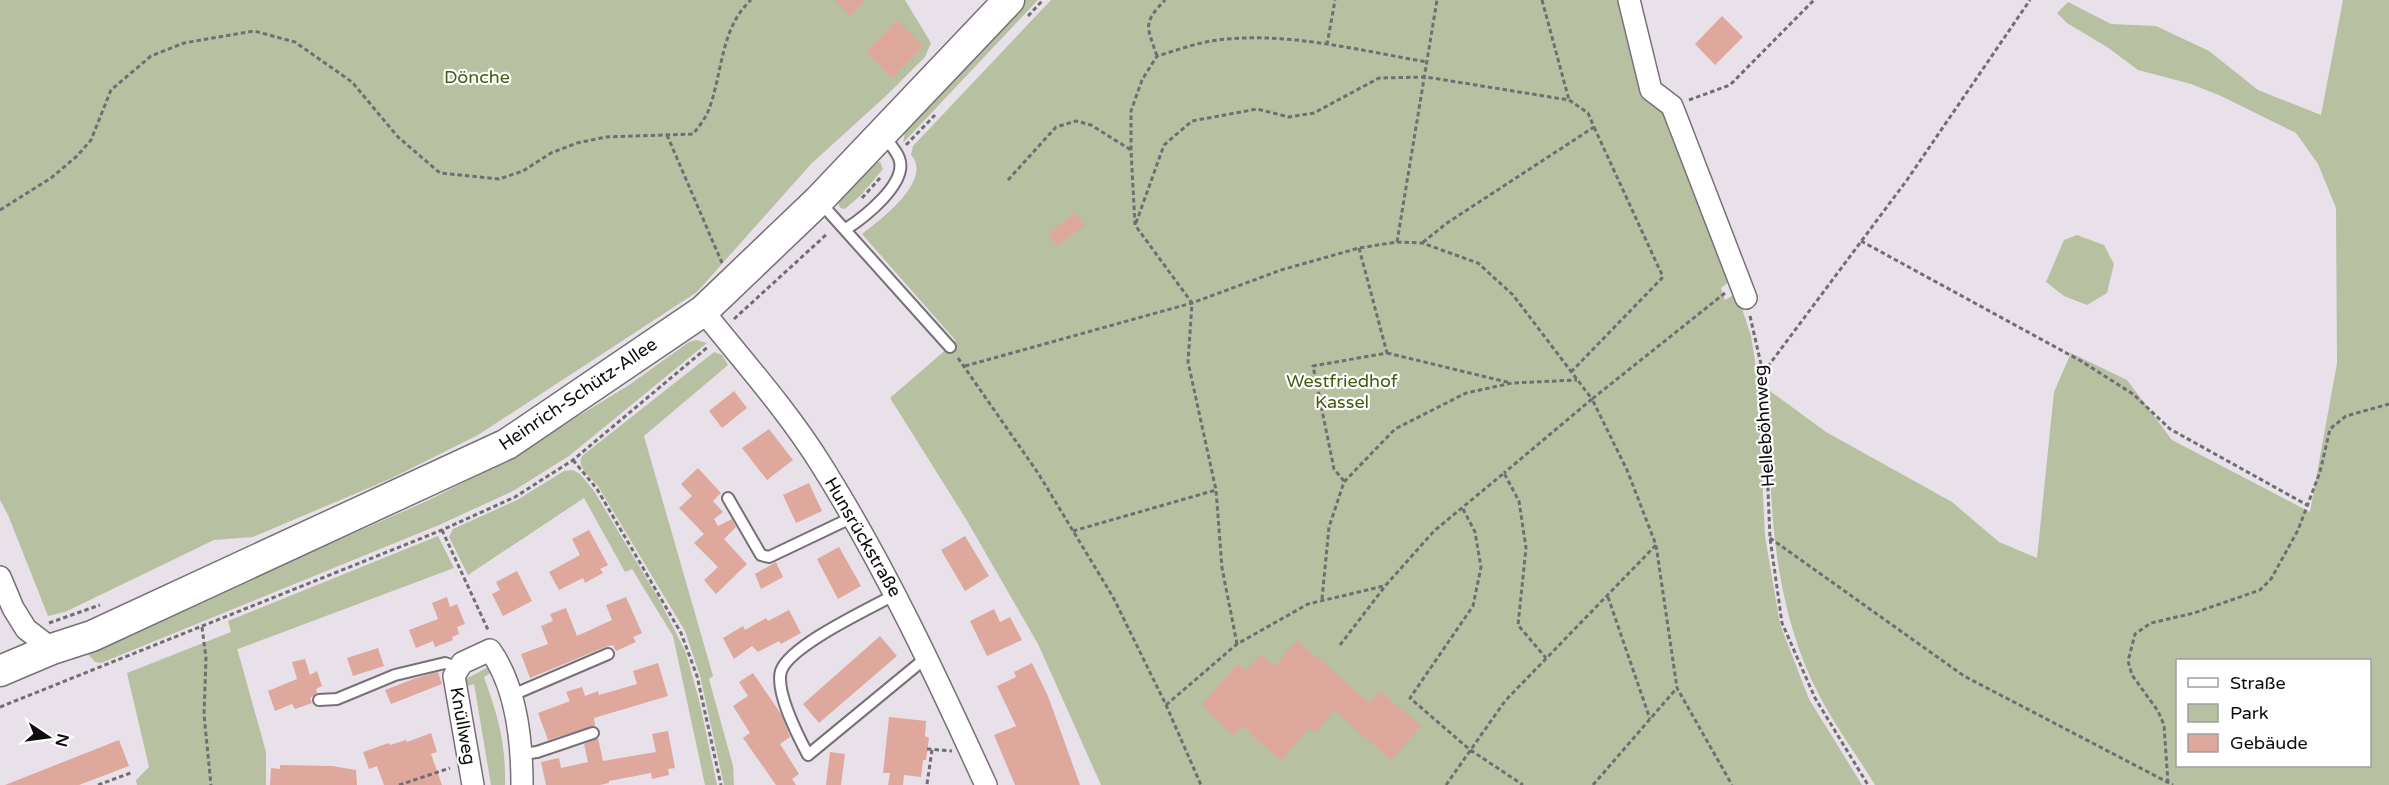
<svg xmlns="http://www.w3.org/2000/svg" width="2389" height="785" font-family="'Varela Round',sans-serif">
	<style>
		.green { fill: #b8c0a2; fill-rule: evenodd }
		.building { fill: #dfa89d }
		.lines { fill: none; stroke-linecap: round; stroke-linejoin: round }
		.lane-casing { stroke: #777177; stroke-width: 14 }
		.street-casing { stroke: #777177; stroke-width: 24 }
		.secondary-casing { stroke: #777177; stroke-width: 33 }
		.path { stroke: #716d71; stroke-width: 3; stroke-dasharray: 4.5 3; stroke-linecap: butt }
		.lane { stroke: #fff; stroke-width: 10 }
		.street { stroke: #fff; stroke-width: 21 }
		.secondary { stroke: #fff; stroke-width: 30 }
		.labels { text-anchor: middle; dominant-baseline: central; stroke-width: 4.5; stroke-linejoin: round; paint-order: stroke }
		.park-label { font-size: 18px; fill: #49580c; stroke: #fff }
		.street-label { font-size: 18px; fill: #0e0c0e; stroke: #fff }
	</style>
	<rect width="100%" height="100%" fill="#e8e1e9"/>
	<path class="green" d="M0,0h905l26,43 -6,14 -37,37 -77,70 -114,128 -219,143 -88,44 -137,58 -39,3 -149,72 -17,4 -40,-101 -8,-15z
		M1023,0h15l-135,143 2,-11 66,-77z
		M1051,0h566l23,92 25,22 66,166 -10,8 4,12 12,-7 14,43 6,37 8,163 15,88 29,75 53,86h-761l-63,-141 -72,-125 -76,-121 66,-57 -94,-107c17,-13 72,-54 49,-79l2,-9z
		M2343,0h46v785h-514c-18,-30 -40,-59 -56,-90 -48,-92 -51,-202 -49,-304l56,41 126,70 47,40 38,16 17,-166 17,-39 56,27 45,60 138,72 27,-149 -1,-155 -18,-44 -22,-31 -75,-37 -30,-12 -53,-14 -31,-23 -40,-24 -10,-10 11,-11 43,22 45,2 53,25 49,39 63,25zM2370,660v106h-192v-106z
		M876,162h4l3,7 -22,26 -16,14 -5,-1 -2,-6z
		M2077,235l27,10 10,19 -7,29 -20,12 -23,-9 -18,-14 18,-42z
		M696,340l11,3 -138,113 -56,35 -74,34 -338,138 -6,-1 -9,-10 343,-152 75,-38 125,-77 60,-43z
		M714,352l8,3 6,10 -84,71 69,240 -4,3 24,87 1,19h-10l-24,-109 -15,-45 -87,-145c-7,-8 -22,-19 -16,-30z
		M573,470l7,4 14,17 66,110 26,52 14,51 17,81h-12l-32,-149 -41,-67 -7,3 -41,-74 -116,77 -19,-38 4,-8 64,-29 47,-29z
		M438,536l16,32 -216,81 -1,-1 29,104v33h-129l-1,-5 13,-13 -22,-94 104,-41 -3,-11z
		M490,666l4,5 -10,6c14,39 22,66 21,108h-14l-17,-101 -12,4 2,-8z"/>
	<path class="building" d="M835,0h31l-16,16z
		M1722,16l21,21 -28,28 -20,-21z
		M897,20l26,26 -31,32 -26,-26z
		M1075,213l10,12 -28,21 -9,-12z
		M734,391l13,17 -25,20 -13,-17z
		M769,429l24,31 -26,20 -25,-32z
		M698,468l23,25 -8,8 10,11 -9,7 4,7 14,-7 4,8 -12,12 23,25 -31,30 -12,-14 14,-13 -24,-24 10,-9 -25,-26 13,-12 -11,-12z
		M809,483l13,28 -26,12 -13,-28z
		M589,530l19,35 -8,4 3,4 -18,10 -2,-5 -24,12 -10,-18 31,-17 -8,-16z
		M965,536l24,40 -24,15 -24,-41z
		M839,547l22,39 -23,13 -21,-40z
		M776,562l7,15 -22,12 -6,-15z
		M517,571l15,30 -29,15 -11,-22 8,-4 -4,-8z
		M447,597l3,10 7,-3 8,20 -8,3 2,7 -7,3 1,3 -18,7 -2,-6 -17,7 -7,-18 29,-11 -6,-16z
		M626,597l16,36 -9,4 3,5 -20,9 -3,-6 -8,2 -75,31 -9,-24 27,-10 -7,-18 12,-5 -3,-7 16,-6 11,28 35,-16 -6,-15z
		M994,609l6,13 10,-5 12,23 -35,16 -17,-35z
		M789,610l12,23 -20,11 -2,-3 -21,11 -6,-6 -18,13 -11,-21 20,-12 2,4 21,-12 2,3z
		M880,636l17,20 -78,67 -16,-19z
		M1297,640l73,63 10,-12 41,35 -30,34 -57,-50 -19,23 -6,-5 -28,33 -39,-35 -9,10 -31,-31 36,-42 8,8 15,-17 14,12z
		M378,648l6,18 -31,10 -6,-18z
		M305,659l5,16 7,-4 5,15 -6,3 1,4 -7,5 2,5 -17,6 -3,-5 -17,7 -7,-20 29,-12 -5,-17z
		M658,663l10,33 -74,22 1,8 -47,14 -10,-27 32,-12 -4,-9 16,-5 3,9 13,-5 1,4 38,-11 -4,-13z
		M1032,663l16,33 32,89h-65l-21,-50 22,-9 -19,-40 19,-9 -2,-5z
		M438,672l4,12 -51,20 -6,-14 31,-12z
		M753,673l28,41 9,23 -10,7 19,30 -7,5 4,6h-20l-33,-47 7,-5 -17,-27 15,-10 -9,-14z
		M889,717l37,4 -1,15 4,2 -3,22h-3l-2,17 -17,-2 -1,10h-15l2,-12h-7z
		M668,731l7,37 -7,1 1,6 -17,4 -1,-6 -42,8v2l-9,2h-54l-5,-23 18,-4 2,10 27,-6 -4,-18 14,-6 5,23 53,-9 -4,-18z
		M431,733l6,19 -6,2 11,31h-58l-7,-19 -8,3 -6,-17 26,-9 1,2 16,-5 1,2z
		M119,740l10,26 -50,19h-74z
		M830,752l15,2 -4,31h-15z
		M280,765l52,1 24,4 1,15h-87l1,-17 9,1z"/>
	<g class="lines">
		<g class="lane-casing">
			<path id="lane" d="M819,201l131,146
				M846,229c17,-11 63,-46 53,-71 -3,-8 -11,-16 -16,-23
				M728,498l33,57 8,2 84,-40
				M896,594c-25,14 -106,51 -115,77 -6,21 17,65 27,84l119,-98
				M510,696l98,-42
				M319,700l18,-1 58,-24 50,-12 14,5
				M522,754l15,-2 56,-19"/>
		</g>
		<g class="street-casing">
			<path id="street" d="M1629,0l22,90 21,16 74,192
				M703,311c40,50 85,100 119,155 64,102 114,210 164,319
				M0,577l13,31 13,21 26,20
				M473,785l-19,-109 8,-13 28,-13c26,36 32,92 32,135"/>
		</g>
		<g class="secondary-casing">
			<path id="secondary" d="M0,671l52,-22 40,-13 415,-192 196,-133 115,-110 191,-201"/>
		</g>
		<path class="path" d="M1542,0l27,100
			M1028,16l15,-16
			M1327,45l8,-45
			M1157,56c-10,-30 -15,-32 8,-56
			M1689,100l41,-15 84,-85
			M667,135l55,128
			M906,145l29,-30
			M1008,180l48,-53 20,-6 15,4 40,25
			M862,198l18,-20
			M0,210l51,-32 26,-22 14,-16 20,-50 40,-34 33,-13 70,-12 41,11 57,40 46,55 42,36 59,6 24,-8 28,-18 26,-10 29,-6 87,-3c5,-6 10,-13 14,-20 16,-37 12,-85 44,-114
			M1136,223l28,-78 28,-24 65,-12 32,8 25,-4 65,-35 47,-1 143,23 19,13 6,14 -147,96 -25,20
			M1861,241l220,120 52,33 37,35 137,76
			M1397,242l40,-242
			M1725,293l-133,106 35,71 29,75 21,143 55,97
			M1750,316l13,57 7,165 12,85 33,75 53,87
			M734,319l94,-86
			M1387,353l124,30
			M958,358l80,115 75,124 53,108 35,80
			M965,366l227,-63 89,-33 78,-22 38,-6 25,1 56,20 35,32 79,104 -88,74
			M1571,372l92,-95 -69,-150
			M1763,373l144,-193 123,-180
			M573,460l24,29 84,144 16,43 24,109
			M1344,481l-10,-12 -21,-103 74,-13 -28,-105
			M1463,509l12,23 6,35 -8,39 -63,92 59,51 54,36
			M442,530l47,102
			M1073,531l143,-41
			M1770,538l194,138 209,109
			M1608,597l42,122
			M1322,599l7,-72 15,-45 51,-53 71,-36 46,-10 65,-3
			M49,623l51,-18
			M202,627l4,31 -2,57 7,70
			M1237,644l-15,-76 -6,-78 -28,-128 4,-59 -57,-78 -4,-75v-39l11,-31 15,-24c18,-5 36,-12 54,-15 71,-11 146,9 216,21
			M1340,645l46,-60 48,-54 70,-58 15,28 7,47 -8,77 28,33
			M1166,705l71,-61 71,-40 76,-18
			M0,707l442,-177 73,-33 58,-37 136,-114
			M927,749l25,2
			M2168,783l-4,-58 -6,-14 -26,-36 -4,-14 7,-27 16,-11 43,-10 66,-23 11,-11 27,-49 22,-58 10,-43 16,-13 43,-12
			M927,784l5,-34
			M98,785l35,-13
			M399,785l51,-17
			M1446,785l59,-84 151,-156
			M1593,785l83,-96"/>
		<use href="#lane" class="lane"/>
		<use href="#street" class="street"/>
		<use href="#secondary" class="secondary"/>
	</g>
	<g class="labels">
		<g class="park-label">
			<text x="477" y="77">Dönche</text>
			<text x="1342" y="381">Westfriedhof<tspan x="1342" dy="21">Kassel</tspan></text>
		</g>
		<g class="street-label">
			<text transform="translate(578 394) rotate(-34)">Heinrich-Schütz-Allee</text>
			<text transform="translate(1764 426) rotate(-94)">Helleböhnweg</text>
			<text transform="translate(863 537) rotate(60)">Hunsrückstraße</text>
			<text transform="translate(463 726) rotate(80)">Knüllweg</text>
		</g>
	</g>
	<rect x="2176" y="659" width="195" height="108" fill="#ffffff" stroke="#9f9e9f" stroke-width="1.5"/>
	<rect x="2188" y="678" width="30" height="9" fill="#ffffff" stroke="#9f9e9f" stroke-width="1.5"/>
	<text x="2230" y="689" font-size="18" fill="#0e0c0e">Straße</text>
	<rect x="2188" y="704" width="30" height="18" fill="#b8c0a2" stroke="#9f9e9f" stroke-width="1.5"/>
	<text x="2230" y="719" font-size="18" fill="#0e0c0e">Park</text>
	<rect x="2188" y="734" width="30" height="18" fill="#dfa89d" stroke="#9f9e9f" stroke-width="1.5"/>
	<text x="2230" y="749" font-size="18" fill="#0e0c0e">Gebäude</text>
	<g transform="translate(48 737) rotate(103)" stroke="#ffffff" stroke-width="4.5" paint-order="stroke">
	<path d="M0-4.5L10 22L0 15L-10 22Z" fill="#0e0c0e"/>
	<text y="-9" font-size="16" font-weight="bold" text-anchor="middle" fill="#0e0c0e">N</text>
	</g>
</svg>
